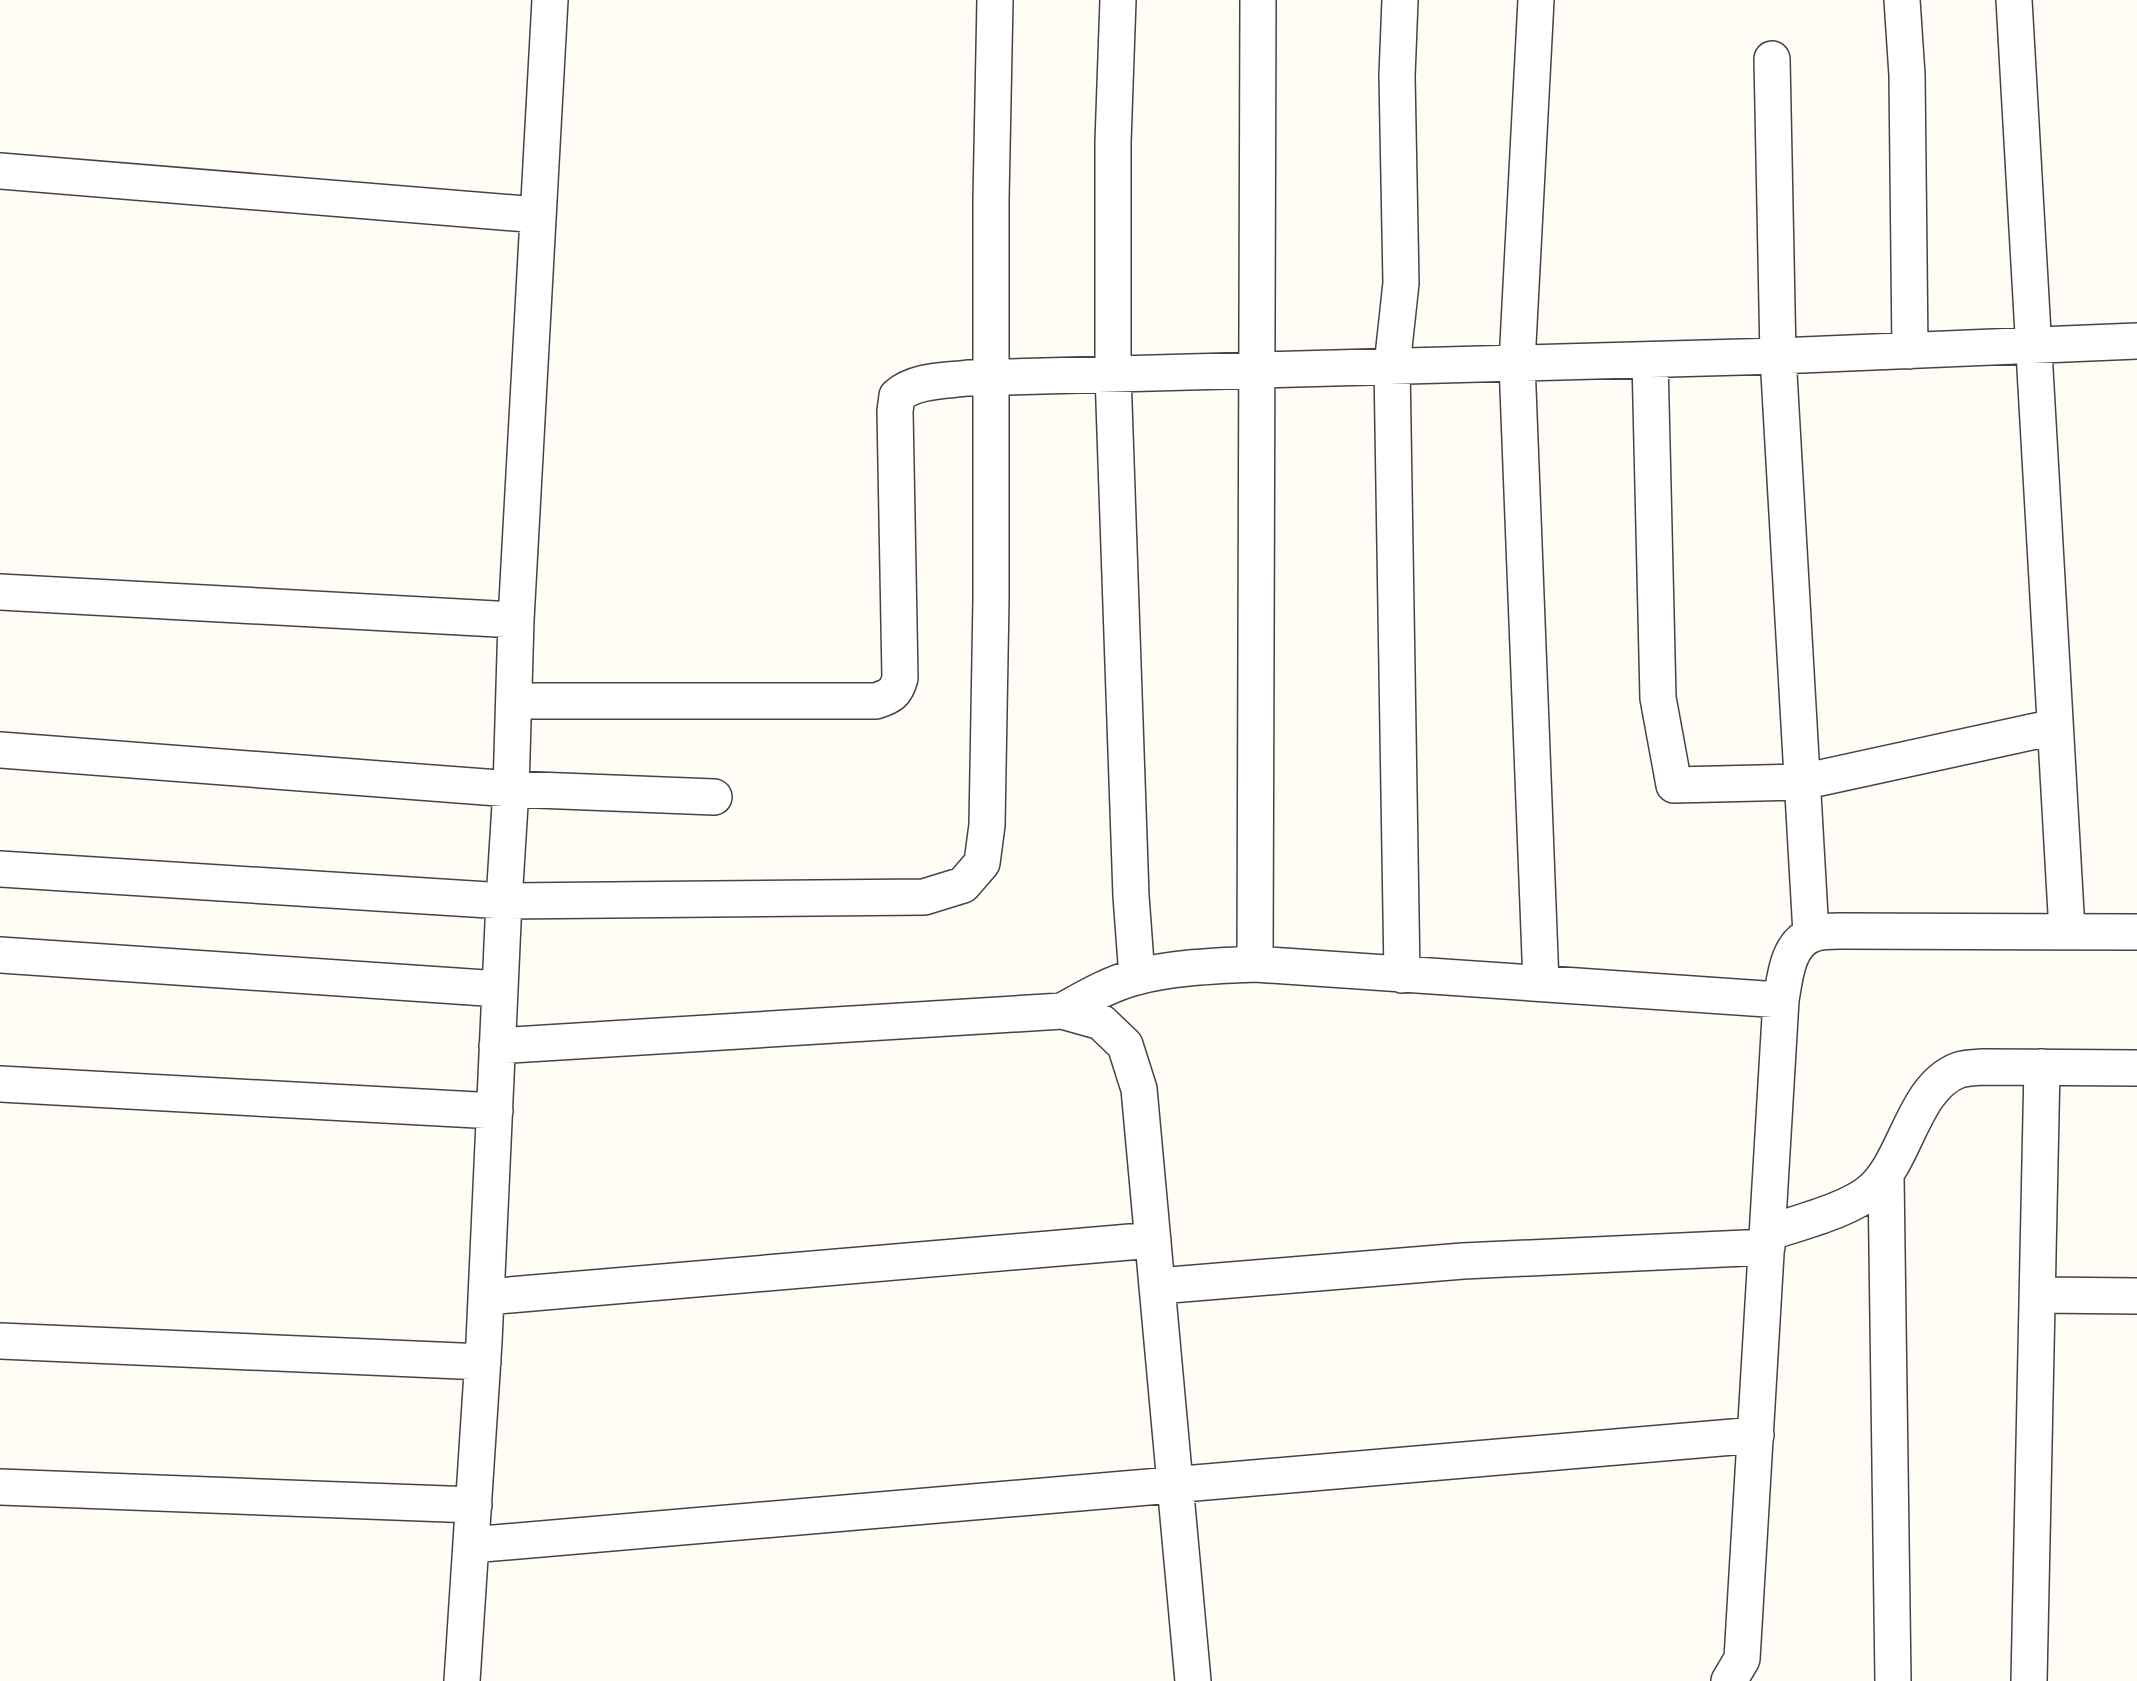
<svg xmlns="http://www.w3.org/2000/svg" width="2137" height="1681" font-family="'Playfair Display',serif">
	<style>
		.lines { fill: none; stroke-linecap: round; stroke-linejoin: round }
		.minor-casing { stroke: #444; stroke-width: 38 }
		.minor { stroke: #fff; stroke-width: 35 }
	</style>
	<rect width="100%" height="100%" fill="#fffdf5"/>
	<g class="lines">
		<g class="minor-casing">
			<path id="minor" d="M1118,0l-5,142v232l18,522 6,81
				M1400,0l-3,76 4,207 -9,83 10,609
				M1536,0l-19,363 24,620
				M1902,0l5,75 3,276
				M2014,0l53,931
				M1772,59l6,297 33,578
				M0,171l538,44
				M1650,360l8,338 16,87 128,-3 252,-55
				M0,592l516,28
				M514,701h362c15,-5 20,-8 24,-23l-5,-267 2,-15c18,-16 47,-15 71,-18l810,-22 359,-15
				M0,750l511,39 203,8
				M0,869l504,32 420,-4 39,-12 19,-22 5,-38 4,-225v-401l4,-199
				M0,955l500,34
				M1255,964l3,-964
				M1062,1011c24,-13 47,-27 74,-34 38,-10 80,-11 119,-13l526,36
				M497,1046l565,-35 39,11 24,23 14,44 54,592
				M0,1084l495,27
				M1886,1176l7,505
				M1768,1233c29,-10 82,-23 104,-43 35,-31 41,-103 87,-120 6,-2 15,-2 22,-3l156,1
				M1158,1286l305,-25 304,-14
				M2038,1295l99,1
				M486,1297l667,-57
				M0,1341l483,21
				M0,1487l474,18
				M471,1545l1285,-110
				M462,1681l22,-339 20,-441 7,-112 5,-169 34,-620
				M1729,1681l13,-22 39,-659c4,-22 6,-57 32,-66 8,-3 19,-3 27,-3l297,1
				M2029,1681l13,-614"/>
		</g>
		<use href="#minor" class="minor"/>
	</g>
</svg>
